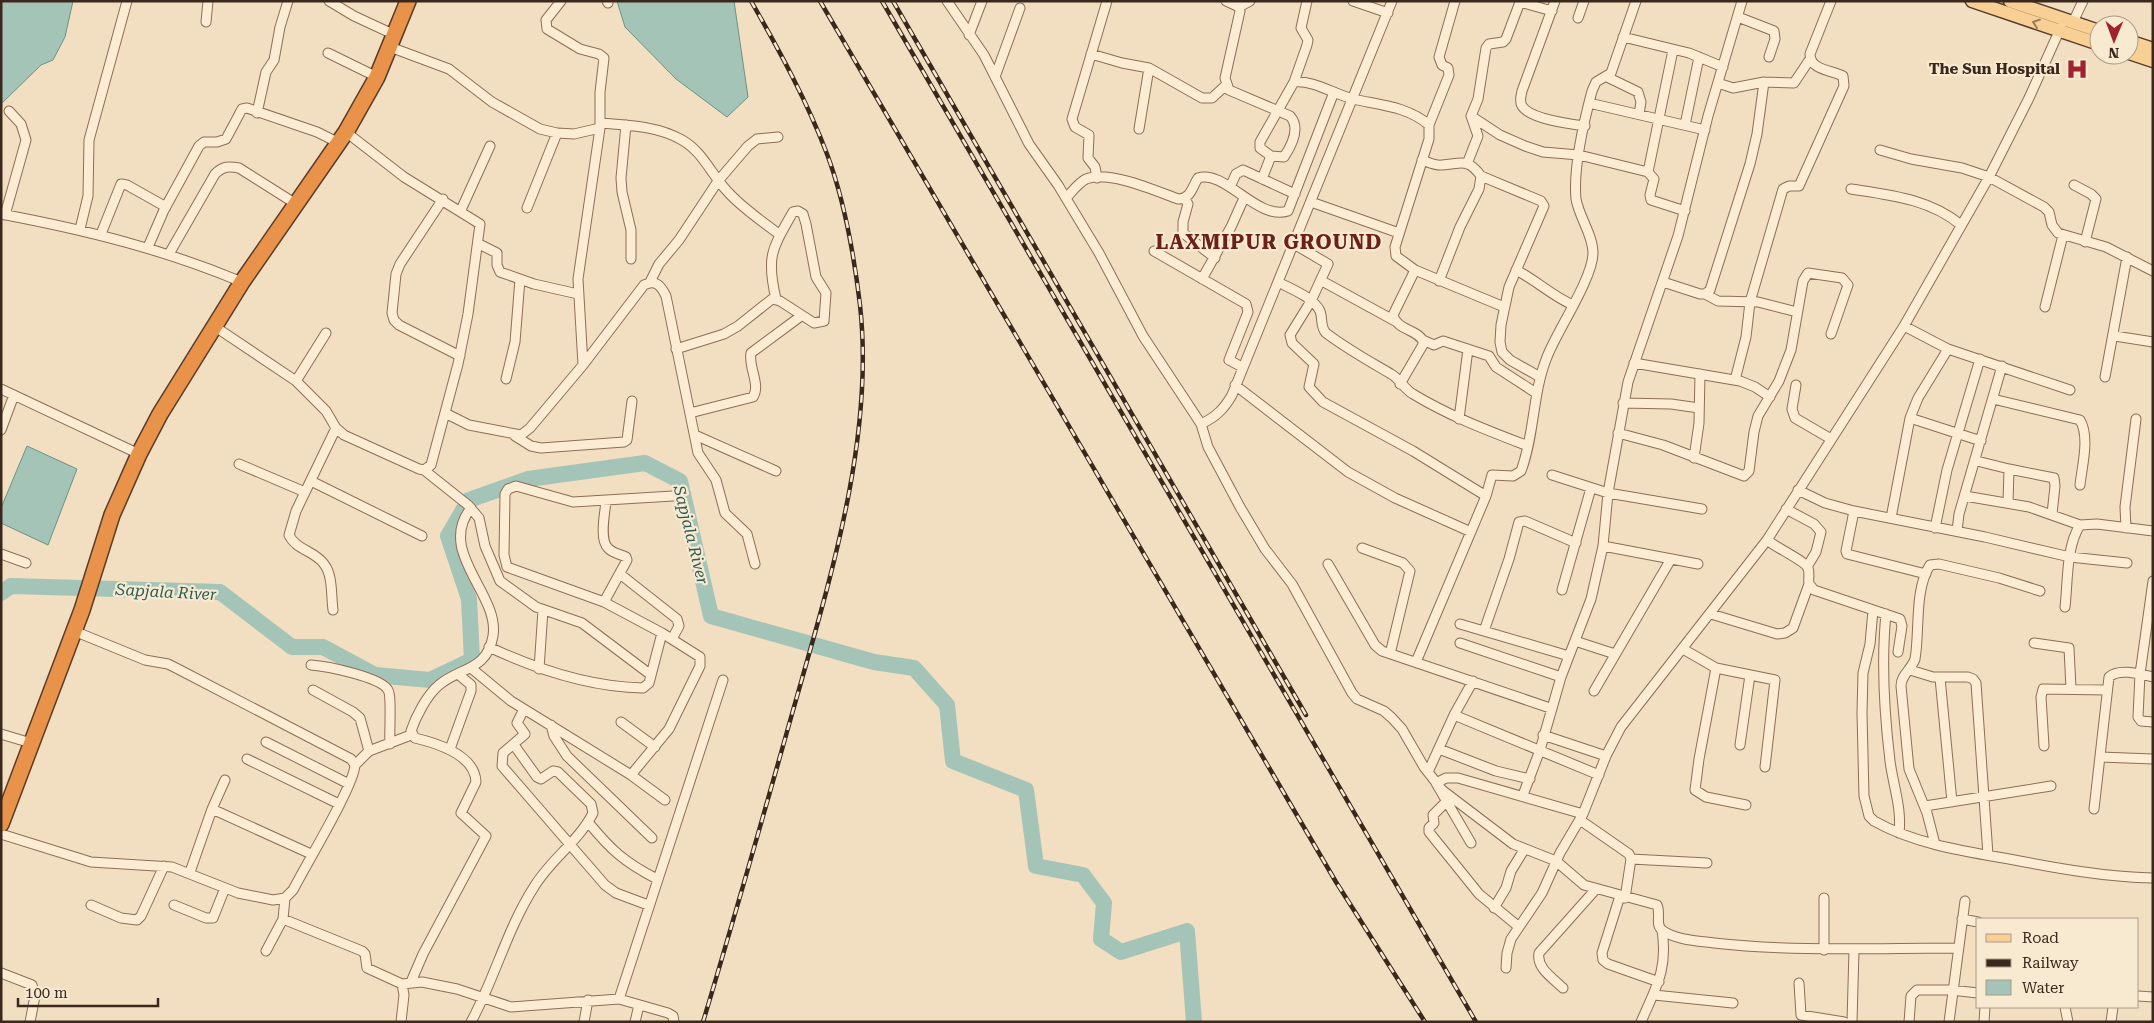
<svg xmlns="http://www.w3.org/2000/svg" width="2154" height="1023" font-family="'Roboto Serif',serif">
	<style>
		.water { fill: #a4c4b7; stroke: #6a9384 }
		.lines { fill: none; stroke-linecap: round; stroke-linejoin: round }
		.river { stroke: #a4c4b7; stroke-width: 16 }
		.street-casing { stroke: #8d6e56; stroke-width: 11 }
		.primary-casing { stroke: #5a3c2b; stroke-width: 15 }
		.highway-casing { stroke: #5a3c2b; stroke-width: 18 }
		.street { stroke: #fcecd4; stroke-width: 9 }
		.primary { stroke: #f8cf95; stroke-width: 12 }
		.highway { stroke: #e99249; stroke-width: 15 }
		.rail-casing { stroke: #3b281c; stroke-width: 4.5 }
		.rail { stroke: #f8e9d1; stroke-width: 2.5; stroke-dasharray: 8; stroke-linecap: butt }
		.oneway { stroke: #9a7c58 }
		.labels { text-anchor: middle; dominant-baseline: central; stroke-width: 4.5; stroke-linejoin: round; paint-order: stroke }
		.poi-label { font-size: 15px; font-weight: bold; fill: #3b281c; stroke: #f8e9d1; text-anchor: end }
		.water-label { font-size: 16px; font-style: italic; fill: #2a5c54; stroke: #f8e9d1 }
		.district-label { font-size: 20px; font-weight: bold; letter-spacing: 1px; fill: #6c2018; stroke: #f8e9d1 }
	</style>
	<rect width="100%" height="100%" fill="#f2dec0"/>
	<path class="water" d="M1,1h72l-8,36 -12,23 -12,5 -40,39z
		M617,1h117l14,96 -21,20 -51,-38 -51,-52z
		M27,446l50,23 -29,76 -47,-22v-15z"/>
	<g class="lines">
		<path class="river" d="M1,593l10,-7 209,6 72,55h31l52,28 55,5 42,-20 -3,-61 -21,-63 21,-36 59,-21 117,-16 35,18 31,135 163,46 40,6 33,37 6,56 73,29 10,76 47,9 21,28 -3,36 20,13 66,-21 7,91"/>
		<g class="street-casing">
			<path id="street" d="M329,1l25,15 41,19
				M561,1l-15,19 1,9 33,20 19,5 5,4 -4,34v36l-22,151 5,86
				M607,1l1,2
				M947,1l37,54 45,89 29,41 41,68 44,83 58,88 7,23 32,60 25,42 27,35 60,109 5,6 27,12 8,7 10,11 22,38 18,23 71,54 43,17 28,24 73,20c4,8 -2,20 5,25 13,10 37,11 52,13 81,9 162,5 244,5
				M1226,1l13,6 1,4 -15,67 4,12 61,26c11,12 2,29 -6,41l-13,-1
				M1353,1l35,12
				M1555,1l-33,90c-1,5 -3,10 0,15 8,13 48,18 63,20
				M1239,7l11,-6
				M1738,17l36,14 1,8 -6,18
				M1578,18l6,-17
				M206,22l2,-21
				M2073,22l10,-21
				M969,35l13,-34
				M1623,37l66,16 34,14
				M390,47l59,22 43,33 48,27 17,4 17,1 26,-6
				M328,53l49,24
				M1091,54l31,9 27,5 53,30h10l14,-13
				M995,77l25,-69
				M1607,77l31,15 3,10 -2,12
				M1294,82l13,-37 1,-5 -7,-12 6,-27
				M1718,83l15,5 31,-6 30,1 16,-24
				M1589,103l116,27
				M257,113l9,-41 8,-12 6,-33 8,-26
				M1471,116l29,19 25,11 18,6 36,3 69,17 6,7 -4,16 1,5 34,11
				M600,123c27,2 58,3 82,17 21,12 29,34 45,51 15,17 35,30 53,44
				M626,125l-5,53 1,14 9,38v29
				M1429,125l20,-50 -1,-7 -6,-3 -3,-8 16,-56
				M1685,125l14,-68
				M1139,129l10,-61
				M1880,150l31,9 51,9 27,9 55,30 5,5 3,13 6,8 48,14 47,24
				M1422,160c6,2 14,6 20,5 19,-1 25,-8 39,11l-2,13 -19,38 -21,54
				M1467,164l11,-28 -7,-20 7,-17 8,-51 3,-4 14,-2 3,-3 14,-37 32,9
				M1648,172l25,-122
				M1481,176l60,25 3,5 -35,81 -8,38 -1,17 2,10 8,8 30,17
				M1097,178l-2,-11 -7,-9 1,-23 -14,-8 -3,-8 35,-118
				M1262,179l9,-23 -11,-8v-6l34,-60c19,-2 40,12 59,17 26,6 54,7 76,26v14l-34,108 1,9 19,14 89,37
				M2074,185l17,9 5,5 -11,43
				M1230,187l6,-13 7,-4 52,24
				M1851,189c39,6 79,10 110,36
				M1066,198c6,-6 12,-15 20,-19 23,-9 70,12 92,20 13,0 14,-12 20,-21 27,-9 59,43 90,33l46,-119
				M443,199l-43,65 -4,10 -4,39 2,7 5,5 61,31
				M1185,199l3,5 -5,18v11l32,25
				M1311,202l88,31
				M527,208l30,-75
				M461,210l29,-64
				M1,214c85,16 162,35 241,68
				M5,215l21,-75 -5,-16 -12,-13
				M80,229l8,-33 1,-56 38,-139
				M101,234l20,-50 6,1 39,22
				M479,244l18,9v12l3,7 34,12 44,10
				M1294,244l34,20 -17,37 -21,34 2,8 22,21 -5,23 14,15 90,49 73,45
				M148,247l16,-37 35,-64 5,-4h13l9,-3 16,-30 5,-1 70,24 22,11
				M1154,251l92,53 2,8 -19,48 13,7
				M169,254l46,-80c8,-8 14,-8 24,-6l57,36
				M1516,270c20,10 36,26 57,35
				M1202,279l29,-52 13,-29
				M1322,281l73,40
				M650,282l9,-18 20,-24 39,-59 30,-35 9,-7 21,-2
				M1278,282c13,7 35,15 42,29 3,8 0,16 6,22 21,16 43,28 65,41 9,5 13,15 22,20 36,22 76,37 115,52
				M1663,282l37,12h5l5,-4 40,-126 7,-30 7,-52
				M1705,294l13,7 40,1 39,10
				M2045,307l18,-72
				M214,326l82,55 30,30 10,17 8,7 75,34 5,1 7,-5 27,-101 10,-50 12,-90 -76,-47 -58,-45
				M1904,326l44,23 122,41
				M2112,339l15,-82
				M1423,340l11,5 9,-4 46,15 7,11 40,26
				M676,349l48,-15 14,-8 34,-27 8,2 34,22 10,-2 2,-28 -10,-16 -10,-53 -3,-10 -5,-3 -5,1c-21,37 -27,44 -17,87
				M1634,363l106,18 15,6 15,10
				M2105,377l7,-38 3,-3 38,6
				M506,379l9,-37 5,-63
				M1735,380l11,-43 4,-35 33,-113 6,-3h10l45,-100 -1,-10c-12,-6 -33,-6 -33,-22l21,-53
				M296,381l30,-48
				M1400,384l24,-41c-5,-14 -27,-12 -31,-28l22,-45
				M1235,385l113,87 47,26 76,34
				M1796,385l-4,24 3,9 36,21
				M1,389l138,65
				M1993,399l87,21c10,17 2,46 0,65
				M1623,403l48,1 28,4
				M690,413l63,-16c8,-12 -5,-30 -2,-44l50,-37
				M447,414l22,11 52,10 9,-7 53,-63 61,-80c12,-6 17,1 22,11l32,157 18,27 9,33 22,21 8,30
				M1910,418l71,23
				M1459,419l9,-70
				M1201,424c15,-7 23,-15 31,-29l160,-394
				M1,430l13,-35
				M1618,433l45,12 81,31 5,-5 5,-39 4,-16 21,-35 12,-31 12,-69 5,-8 34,5 6,7 -17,49
				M695,435l81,36
				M515,436l16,10 10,2 83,-6 3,-2 5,-39
				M1694,458l5,-35 1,-49
				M1977,461l32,8 -1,34
				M239,464l66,28
				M2009,469l45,9 1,8 -3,28
				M424,470l44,35 11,13 6,28 15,35 36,26 46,16 69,52
				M1552,475l56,18 94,16
				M311,481l111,55
				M1798,490l27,13 29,8 131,26 85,20 57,6
				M1965,496l64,11 51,18
				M1786,509l28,15 7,8 -5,20 -9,15
				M1854,511l-8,40 1,3 79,20
				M1891,518l19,-100 8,-20 30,-49
				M1935,528l12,-58 33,-111
				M2126,528l-1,-21 11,-88
				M1957,531l2,-17 43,-148
				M1767,540c8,7 38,21 41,28 2,5 0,11 1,16l5,6 86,29 2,7 -4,26
				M1603,546l95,18
				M1362,548l41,15 7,8 -20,83
				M1,554l25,9
				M1328,564l47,81 7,6 168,57
				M620,574l57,45 2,7 -7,13
				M2153,581l-13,93 -2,43 3,4 12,1
				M1562,590l29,-102
				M604,602l23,-42 -1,-3c-6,-3 -14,-4 -18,-9 -9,-9 -3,-35 -2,-47
				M2065,607c3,-26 1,-60 15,-82l17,-1 56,7
				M333,610c-2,-14 0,-35 -9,-46 -9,-13 -28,-14 -35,-29l7,-24 40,-83
				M1873,610l-3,34 -7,29 -1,40 2,83 5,20 5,5c41,23 89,30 135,38 47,9 95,18 144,19
				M1711,614l66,20 8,-1 8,-5 16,-44
				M1886,614c-5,49 -2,97 4,147 3,24 12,47 9,72
				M1460,624l109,32
				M74,631l71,29 23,4 10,5 173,90 4,6c-1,21 -50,101 -62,125l-8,8 -2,21 -17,32
				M1484,631l25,-72 10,-37 6,-1 51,22
				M1575,641l40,13
				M1460,643l101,34
				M2034,643l35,5 2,41
				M489,647c49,23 100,40 154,41l6,-5 13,-50
				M1683,649l33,19 59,12 -10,87
				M1416,662l70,-166 6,-21 21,1 8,-5c14,-37 11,-77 26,-114 10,-26 46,-79 46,-104 0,-18 -14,-36 -17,-54 -3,-31 8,-78 16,-108l4,-9 15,-9 25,-72
				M311,665c15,1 70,12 77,25 4,6 1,43 2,54
				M471,668l40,33 120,74 34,25
				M1716,668l-17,91 -4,31 11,7 40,8
				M539,669l4,-59
				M1910,670l23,7h35l5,2 3,4 12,172
				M1940,678l12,124
				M313,690l40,22 7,6 9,33
				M1594,691l77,-132
				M524,709l-7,14 8,11 -22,19 -1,13 103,119 11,8 32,12
				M1454,715l145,60
				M621,722l34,25
				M551,725l3,11 13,20 85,82
				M1,734l30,9
				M1543,735l63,21
				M266,742l83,42
				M1740,745l10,-70
				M2044,746l-3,-49 2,-8 63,1
				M450,749l21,-58v-6l-13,-11
				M1439,749l57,22 34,8
				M2100,757l53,2
				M247,759l92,45
				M355,765l14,-14 42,-16
				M1428,772l26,-57 19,-34
				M631,775l38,-46 31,-63v-9l-38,-24 -58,-31 -97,-35 -3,-12 1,-61 3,-5 8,-3 57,16 100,-6
				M1523,795l17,-45 21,-73 30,-78 12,-53 5,-53 20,-111 50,-146 30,-120 34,-115
				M1446,802l-13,13 1,8 -5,5v4l50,62 40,33
				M1925,806l126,-20
				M212,809l99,45
				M2094,809l15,-132c10,-9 31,-3 44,0
				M1580,820l49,34 2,5 -6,39
				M588,822c23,28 36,40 69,57
				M1,834l90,28 81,5 66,26 35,7 12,-2
				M1471,843l-35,-60 10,-5h12l125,36
				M1935,844l-8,-31 -18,-44 -8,-83c0,-11 10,-16 14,-27 5,-28 -1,-69 15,-94l9,-1 60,14 41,13
				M1631,859l76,4
				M190,872l22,-63 13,-29
				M1620,896l-18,57 1,7 5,4 51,18
				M91,905l30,13 16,2 4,-4 23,-50
				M174,905l32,13h7l12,-30
				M1494,908l12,-20 5,-17 13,-21
				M283,919l79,32 3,3 2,14 35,16 2,11 -3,27
				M1962,919l16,3
				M1824,950v-52
				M1506,968l1,-15 4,-14 31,-46 18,-40 23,-39 23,-58 15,-29 146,-187 137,-214 85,-149 40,-79 32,-71
				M1,973l31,12 3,11 -5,26
				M411,982l12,-28 63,-118 -25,-23 15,-31c-1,-27 -40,-39 -61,-44l-4,-7c5,-15 16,-36 28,-46 21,-18 48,-14 54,-49 7,-42 -57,-84 -22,-128
				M1799,983l2,32 43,7
				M402,984l20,-2 35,7 54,18 108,-8 49,14 5,3 1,6
				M1563,988c-10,-10 -27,-20 -24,-35l57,-64
				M1654,995l79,8
				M2138,996l15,1
				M619,999l104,-319
				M2065,1007l3,15
				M471,1022c24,-44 36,-93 63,-135 16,-27 45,-46 59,-74l-2,-9 -33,-32 -5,-1 -12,8 -4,-2 -23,-32
				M584,1022l4,-22
				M635,1022l4,-17
				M1641,1022c15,-35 27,-52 21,-92
				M1852,1022l2,-72
				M1909,1022l2,-26 6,-6h34l27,3
				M1949,1022l16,-121
				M1984,1022l1,-15
				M2111,1022l2,-15"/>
		</g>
		<g class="primary-casing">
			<path id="primary" d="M1972,1l127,43
				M2010,1l89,30
				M2129,41l24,8
				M2129,53l24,8"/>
		</g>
		<g class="highway-casing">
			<path id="highway" d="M1,824l81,-214 30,-95 27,-61 21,-40 82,-132 104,-150 31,-55 31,-76"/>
		</g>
		<use href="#street" class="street"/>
		<use href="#primary" class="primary"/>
		<use href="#highway" class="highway"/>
		<g class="rail-casing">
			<path id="rail" d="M820,1l516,881 89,140
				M882,1l594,1021
				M893,1l413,714
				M703,1022c31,-103 60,-205 89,-308 36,-128 83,-274 68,-409 -6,-50 -15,-103 -33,-151 -20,-53 -48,-104 -76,-153"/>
		</g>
		<use href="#rail" class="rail"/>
	</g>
	<defs><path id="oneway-chevron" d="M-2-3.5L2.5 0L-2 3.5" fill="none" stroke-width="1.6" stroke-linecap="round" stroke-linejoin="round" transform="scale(1.25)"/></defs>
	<use class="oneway" href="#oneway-chevron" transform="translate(2036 23) rotate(-161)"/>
	<defs>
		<g id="hospital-bare" transform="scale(1.725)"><path d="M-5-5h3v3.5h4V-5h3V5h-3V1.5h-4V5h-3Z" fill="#a1212f" stroke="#f8e9d1" stroke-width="2.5" paint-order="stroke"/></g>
	</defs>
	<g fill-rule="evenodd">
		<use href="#hospital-bare" x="2077" y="69"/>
	</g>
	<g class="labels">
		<g class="poi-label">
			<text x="2060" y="69">The Sun Hospital</text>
		</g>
		<g class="water-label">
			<text transform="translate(691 535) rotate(76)">Sapjala River</text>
			<text transform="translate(166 592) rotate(3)">Sapjala River</text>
		</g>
		<g class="district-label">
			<text x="1269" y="242">LAXMIPUR GROUND</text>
		</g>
	</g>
	<rect width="2154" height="1023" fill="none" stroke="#3b281c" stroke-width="5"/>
	<rect x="1976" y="918" width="162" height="90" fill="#f8e9d1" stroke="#ac9c89"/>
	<rect x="1986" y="934" width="25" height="8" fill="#f8cf95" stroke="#ac9c89"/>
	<text x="2022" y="943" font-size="15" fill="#3b281c">Road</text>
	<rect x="1986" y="959" width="25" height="8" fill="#3b281c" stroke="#ac9c89"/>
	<text x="2022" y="968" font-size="15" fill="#3b281c">Railway</text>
	<rect x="1986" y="980" width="25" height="15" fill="#a4c4b7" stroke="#ac9c89"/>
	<text x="2022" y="993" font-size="15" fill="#3b281c">Water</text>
	<g transform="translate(2114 40) rotate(181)"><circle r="24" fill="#f8e9d1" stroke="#ac9c89"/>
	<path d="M0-4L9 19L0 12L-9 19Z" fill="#a1212f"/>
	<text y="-8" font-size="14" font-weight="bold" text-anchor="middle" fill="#3b281c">N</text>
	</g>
	<path d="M18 998v8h140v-8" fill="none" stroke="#3b281c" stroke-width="2.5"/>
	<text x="25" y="998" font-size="15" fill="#3b281c" stroke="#f8e9d1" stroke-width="4" paint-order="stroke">100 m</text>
</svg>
